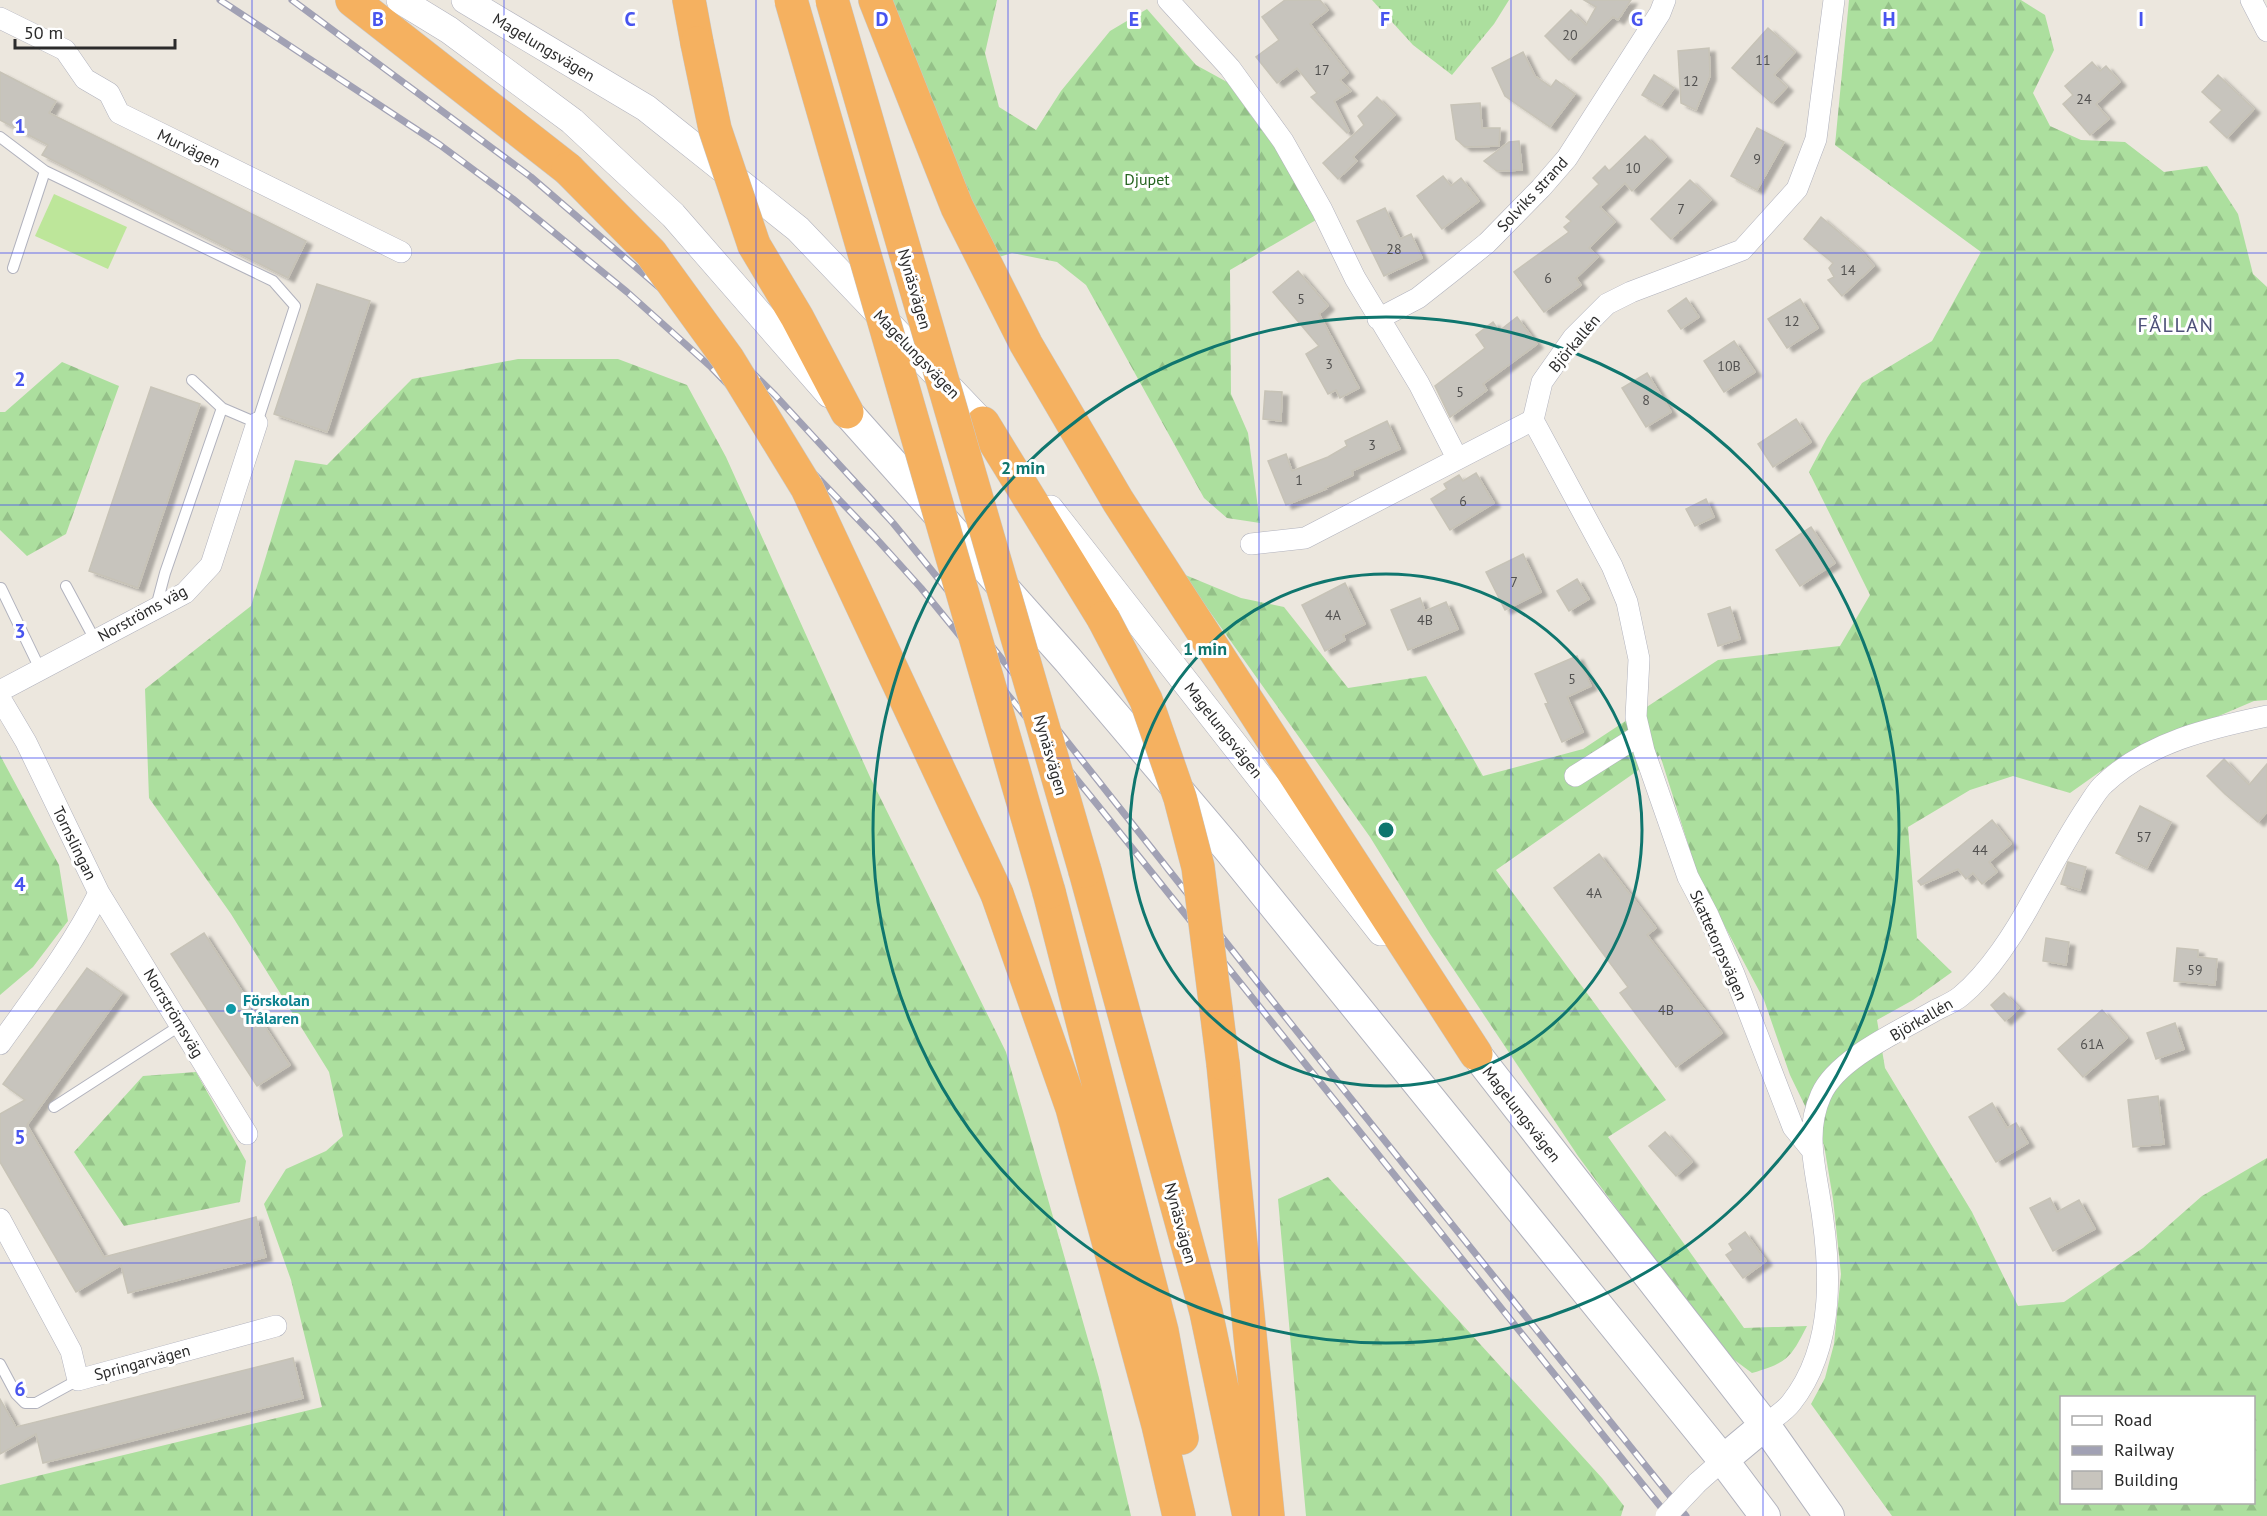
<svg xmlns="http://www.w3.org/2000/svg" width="2267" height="1516" font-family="'PT Sans',sans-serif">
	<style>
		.grass { fill: url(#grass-tufts) }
		.forest { fill: url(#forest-firs); fill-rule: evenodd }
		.pitch { fill: #bde69a }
		.building { fill: #c7c4bd; stroke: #c7c3b7; stroke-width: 1.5; filter: url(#shadow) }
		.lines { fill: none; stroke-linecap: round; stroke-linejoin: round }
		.service-casing { stroke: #b1b2bd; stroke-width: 12 }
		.minor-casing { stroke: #b1b2bd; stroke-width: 22 }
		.tertiary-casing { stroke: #b1b2bd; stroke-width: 28 }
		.secondary-casing { stroke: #b1b2bd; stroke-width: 32 }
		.motorway-casing { stroke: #c8c8c8; stroke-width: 34 }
		.service { stroke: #fff; stroke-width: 10 }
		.minor { stroke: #fff; stroke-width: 21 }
		.tertiary { stroke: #fff; stroke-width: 27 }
		.secondary { stroke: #fff; stroke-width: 30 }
		.motorway { stroke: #f5b160; stroke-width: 33 }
		.rail-casing { stroke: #a1a1b4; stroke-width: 7 }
		.rail { stroke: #fff; stroke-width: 4.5; stroke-dasharray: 14; stroke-linecap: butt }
		.minor-bridge-casing { stroke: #b1b2bd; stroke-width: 22; stroke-linecap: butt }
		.motorway-bridge-casing { stroke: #c8c8c8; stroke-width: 34; stroke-linecap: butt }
		.minor-bridge { stroke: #fff; stroke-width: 21 }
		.motorway-bridge { stroke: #f5b160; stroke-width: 33 }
		.grid { fill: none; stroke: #4854ef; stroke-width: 1.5; stroke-opacity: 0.55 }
		.ring { fill: none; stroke: #0f766e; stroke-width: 3 }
		.culture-dot { fill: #0f9aa8; stroke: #fff; stroke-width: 2 }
		.labels { text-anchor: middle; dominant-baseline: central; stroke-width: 6; stroke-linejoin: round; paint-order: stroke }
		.number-label { font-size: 14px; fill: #525150 }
		.street-label { font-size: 16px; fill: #2b2b2b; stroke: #fff }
		.park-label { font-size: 16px; fill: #25641f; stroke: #fff }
		.culture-label { font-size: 16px; font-weight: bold; fill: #0d838f; stroke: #fff; text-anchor: start }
		.quarter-label { font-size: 20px; letter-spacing: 1.5px; fill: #4e5179; stroke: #fff }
		.grid-label { font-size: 20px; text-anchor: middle; font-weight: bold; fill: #4854ef; stroke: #fff; stroke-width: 6; stroke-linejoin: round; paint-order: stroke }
		.centre { fill: #0f766e; stroke: #fff; stroke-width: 3 }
		.ring-label { font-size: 18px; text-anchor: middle; font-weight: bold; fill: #0f766e; stroke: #fff; stroke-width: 6; stroke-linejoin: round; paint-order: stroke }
	</style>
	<defs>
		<pattern id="grass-tufts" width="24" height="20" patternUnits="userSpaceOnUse" patternTransform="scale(1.5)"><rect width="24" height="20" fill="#acdf9e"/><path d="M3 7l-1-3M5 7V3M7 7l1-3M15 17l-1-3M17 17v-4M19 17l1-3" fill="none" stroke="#94c088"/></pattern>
		<pattern id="forest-firs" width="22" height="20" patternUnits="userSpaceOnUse" patternTransform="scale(1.5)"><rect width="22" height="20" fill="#acdf9e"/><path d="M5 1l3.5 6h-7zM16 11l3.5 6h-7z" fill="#94c088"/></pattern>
		<filter id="shadow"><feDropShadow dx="6" dy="4" stdDeviation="1.5" flood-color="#0004"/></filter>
	</defs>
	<rect width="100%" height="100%" fill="#ece7de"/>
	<path class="grass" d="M1372,0h137l-15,24 -42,51 -39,-30z"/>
	<path class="forest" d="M887,0h110l-12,53 14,54 37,23 25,-39 49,-60 37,-22 49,56 31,17 48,66 41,72 -86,50 1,124 17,39 12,90 -33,-5 -23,-20 -118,-213 -29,-23 -45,-9 -13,4 -43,-82z
		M1849,0h172l24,15 9,35 -21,43 17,33 31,14 44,2 39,30 43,-6 31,48 15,60 14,13v413l-13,1 -136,58 -48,34 -57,-17 -43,14 -62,37 9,111 35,34 -39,28 -36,20 8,48 87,144 46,94 46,-4 79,-54 59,-52 65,-38v358h-375l-81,-112 14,-26 9,-34 7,-70 -8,-75 -9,-54 -34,-70 -26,-75 -66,-124 -38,-121 -164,115 170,230 -58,37 136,191 63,-2c-17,33 -19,36 -55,47l-31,-23 -143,-194 -148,-222 -60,-97 -187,-263 58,24 43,9 64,81 78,-12 57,100 100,-27 135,-89 122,-14 30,-51 -61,-123 18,-34 35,-55 70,-42 49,-89 -146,-107zM2062,1398h192v104h-192z
		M518,359h100l69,26 39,72 144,320 136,275 93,326 32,138h-1131v-31l322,-78 -31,-127 -27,-76 22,-35 40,-18 17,-15 -14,-64 -98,-158 -82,-116 -4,-109 106,-83 44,-146 32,5 85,-86z
		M62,362l57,24 -53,148 -39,22 -27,-26v-118h5z
		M0,755l59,110 9,56 -35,46 -33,28z
		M196,1072l50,89 -6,41 -116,24 -50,-74 69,-76z
		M1328,1177l274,301 22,28 -3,10h-315l-28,-317z"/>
	<path class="pitch" d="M54,194l73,33 -19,42 -73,-33z"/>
	<path class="building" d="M1285,0h35l8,10 -18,14 38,49 -8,7 11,11 -17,10 15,30 -2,2 -36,-36 6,-4 -20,-25 -20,15 -21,-26 23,-17 -17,-23z
		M1584,0h47l-13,20 -5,-3 -44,43 -24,-24 26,-26 15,15 10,-18z
		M1768,28l27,24 -21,23 13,12 -15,16 -40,-35z
		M1709,48l1,28 -14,34 -15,-7 -3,-52z
		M1523,52l12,24 16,11 5,-7 19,14 -25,33 -45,-31 -13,-28z
		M2092,62l8,9 6,-5 14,16 -24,22 13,15 -19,16 -27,-31 10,-9 -8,-9z
		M0,72l56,29 -7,12 257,128 -18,37 -246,-123 6,-10 -48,-25z
		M1654,75l20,13 -13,18 -19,-11z
		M2218,75l36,34 -27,29 -17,-16 12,-12 -20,-18z
		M1377,97l18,18 -42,42 4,4 -19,18 -15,-16 41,-38 -6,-9z
		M1480,103l2,25h18l-1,18 -34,1 -9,-8 -5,-34z
		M1757,128l27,14 -27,48 -26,-14z
		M1645,136l21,21 -34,34 -7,-8 -25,24 15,15 -26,26 9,9 -22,21 5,7 -37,27 -30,-40 55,-40 -5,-5 7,-6 -5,-4 33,-33 -6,-6 12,-12 4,5z
		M1519,141l3,29 -25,1 -13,-10 25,-19z
		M1443,176l8,10 10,-8 18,23 -37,28 -25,-33z
		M1690,180l21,20 -40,39 -20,-20z
		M1385,208l15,31 11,-5 11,24 -38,18 -27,-55z
		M1821,217l38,32 15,17 -32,30 -14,-16 6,-3 -5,-9 4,-5 -29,-24z
		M1298,271l30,35 -9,8 40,74 -19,10 -4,-8 -8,4 -22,-40 13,-8 -46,-54z
		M317,284l53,17 -43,131 -53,-18z
		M1686,298l13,19 -18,12 -13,-18z
		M1800,299l18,29 -31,20 -19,-29z
		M1517,317l20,27 -54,40 4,6 -37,27 -15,-31 50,-38 -9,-13 17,-13 6,9z
		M1734,341l21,31 -31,20 -20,-31z
		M1647,373l24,39 -25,15 -24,-39z
		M151,387l49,17 -62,184 -49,-17z
		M1265,391l17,1 -1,29 -18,-2z
		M1796,419l15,23 -38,25 -15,-23z
		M1387,421l13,28 -48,22 1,4 -28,13 1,1 -40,16 -18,-44 18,-7 6,17 36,-14 19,-11 -2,-5z
		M1476,473l18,30 -44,27 -19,-31 16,-10 -3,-5 15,-9 4,6z
		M1706,499l8,18 -19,9 -9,-17z
		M1811,527l24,36 -35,23 -24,-36z
		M1523,554l18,38 -36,18 -19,-38z
		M1577,579l12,20 -20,12 -12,-20z
		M1345,583l20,41 -22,11 2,5 -20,11 -23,-46z
		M1420,598l5,13 21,-9 12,27 -50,21 -17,-40z
		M1730,607l10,32 -22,7 -10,-32z
		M1577,656l14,30 -24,11 16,35 -21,10 -17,-38 3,-1 -13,-29z
		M2224,759l25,26 18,-21v48l-9,10 -33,-28 -18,-18z
		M2140,806l31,16 -24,46 -31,-15z
		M1992,820l19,24 -22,18 8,10 -15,12 -9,-11 -7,6 -8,-10 -37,16 -3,-4z
		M1599,854l57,74 -9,7 75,98 -46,34 -56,-74 8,-6 -74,-99z
		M2068,862l18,5 -6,23 -19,-6z
		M204,933l86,132 -33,21 -86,-132z
		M2046,938l23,4 -3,23 -23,-4z
		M2177,948l21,2v7l19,2 -2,26 -41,-4z
		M87,968l35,25 -95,132 77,132 152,-40 10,40 -138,36 -7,-28 -45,27 -76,-130v-48l25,-14 -22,-16z
		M2004,993l15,15 -14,13 -14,-16z
		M2102,1010l25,28 -44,39 -25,-28z
		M2175,1023l9,26 -28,10 -9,-26z
		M2158,1096l6,48 -31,3 -5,-47z
		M1992,1103l15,25 9,-5 12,20 -32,19 -27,-45z
		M1665,1132l27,30 -16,14 -27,-30z
		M2050,1198l7,14 22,-12 16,29 -42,22 -23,-43z
		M1745,1232l21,29 -23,17 -17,-23 7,-5 -4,-6z
		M293,1358l10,40 -260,65 -7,-29 -36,20v-55l16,28z"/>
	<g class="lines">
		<g class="service-casing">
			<path id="service" d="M0,137l45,34 228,110 22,25 -38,117 -35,-15 -30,-28
				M13,268l32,-97
				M66,586l29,54
				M1,588l39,81
				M156,607l9,-34 57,-165
				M54,1107l127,-82
				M0,1364l16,30 9,9h11l42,-23"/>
		</g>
		<g class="minor-casing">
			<path id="minor" d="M1168,0l62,68 53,73 39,69 33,68 64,106 38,74
				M2251,0l16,31
				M0,18l65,32 20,29 24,14 10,20 282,139
				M1378,319l40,-21 33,-26 36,-29 54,-55 26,-30 93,-145 5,-13
				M1533,420l79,146 15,36 12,57 -3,58 8,34 44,126 20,38 26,59 59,153 18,22
				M1533,420l9,-38 31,-44 34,-34 24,-12 111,-42 55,-61 19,-50 18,-139
				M1251,544l54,-6 228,-118
				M0,691l185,-98 26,-28 46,-142
				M0,698l26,44 73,151 148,241
				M1575,776l65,-41
				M0,1044c35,-49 72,-97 99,-151
				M0,1219l71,132 7,29 198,-54
				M1765,1425c8,-7 19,-13 26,-22 46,-58 40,-140 28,-209 -6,-35 -13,-66 2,-99 16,-37 81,-65 115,-85 8,-4 18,-8 25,-14 28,-23 55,-65 72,-97 18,-31 34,-62 54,-92 5,-7 10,-17 17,-23 44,-42 106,-56 163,-68
				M1697,1483l26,-23"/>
		</g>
		<g class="tertiary-casing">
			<path id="tertiary" d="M400,0l49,30 123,91 101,94 156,179
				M465,0l181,108 152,121 185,194 12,16
				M1050,509l331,423"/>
		</g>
		<g class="secondary-casing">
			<path id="secondary" d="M847,412l221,248 161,190 494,610 42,56
				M1476,1054l289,371 64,91
				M1723,1460l42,-35"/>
		</g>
		<g class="motorway-casing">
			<path id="motorway" d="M352,0l216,169
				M689,0l8,43
				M875,0l82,207 69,137 92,157 358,553
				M754,245l43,72 50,95
				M983,423l120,195
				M1085,871l121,441 43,204
				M1049,892l113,439 20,107
				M997,894l75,214 86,317 21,91
				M1223,1064l45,452"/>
		</g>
		<use href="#service" class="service"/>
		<use href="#minor" class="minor"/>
		<use href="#tertiary" class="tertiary"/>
		<use href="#secondary" class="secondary"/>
		<use href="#motorway" class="motorway"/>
		<g class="rail-casing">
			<path id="rail" d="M220,0l220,145 73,54 114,93 84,75 163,169 47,52 175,215 572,713
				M292,0l239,177 180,155 64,63 118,128 44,54 318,402 431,537"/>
		</g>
		<use href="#rail" class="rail"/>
		<g class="minor-bridge-casing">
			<path id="minor-bridge" d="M1666,1516l31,-33"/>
		</g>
		<g class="motorway-bridge-casing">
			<path id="motorway-bridge" d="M791,0l258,892
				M832,0l253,871
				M697,43l18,86 39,116
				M568,169l83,84 77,106 79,129 190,406
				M1103,618l43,82 34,98 18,69 25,197"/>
		</g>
		<use href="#minor-bridge" class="minor-bridge"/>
		<use href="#motorway-bridge" class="motorway-bridge"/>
	</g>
	<path class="grid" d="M252,0v1516M504,0v1516M756,0v1516M1008,0v1516M1259,0v1516M1511,0v1516M1763,0v1516M2015,0v1516M0,253h2267M0,505h2267M0,758h2267M0,1011h2267M0,1263h2267"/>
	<g class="ring">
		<circle cx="1386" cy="830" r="256"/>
		<circle cx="1386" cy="830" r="513"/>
	</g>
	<circle class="culture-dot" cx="231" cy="1009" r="6"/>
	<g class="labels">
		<g class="number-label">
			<text x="1570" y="35">20</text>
			<text x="1763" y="60">11</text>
			<text x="1322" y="70">17</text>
			<text x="1691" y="81">12</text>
			<text x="2084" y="99">24</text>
			<text x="1757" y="159">9</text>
			<text x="1633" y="168">10</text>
			<text x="1681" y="209">7</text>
			<text x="1394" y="249">28</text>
			<text x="1848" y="270">14</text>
			<text x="1548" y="278">6</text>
			<text x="1301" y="299">5</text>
			<text x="1792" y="321">12</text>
			<text x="1329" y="364">3</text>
			<text x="1729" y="366">10B</text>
			<text x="1460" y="392">5</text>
			<text x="1646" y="400">8</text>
			<text x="1372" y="445">3</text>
			<text x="1299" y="480">1</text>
			<text x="1463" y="501">6</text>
			<text x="1514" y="582">7</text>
			<text x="1333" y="615">4A</text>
			<text x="1425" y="620">4B</text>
			<text x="1572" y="679">5</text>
			<text x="2144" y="837">57</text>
			<text x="1980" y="850">44</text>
			<text x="1594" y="893">4A</text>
			<text x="2195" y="970">59</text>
			<text x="1666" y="1010">4B</text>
			<text x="2092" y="1044">61A</text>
		</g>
		<g class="street-label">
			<text transform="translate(544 47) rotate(31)">Magelungsvägen</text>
			<text transform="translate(189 148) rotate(26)">Murvägen</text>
			<text transform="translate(1532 194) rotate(-47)">Solviks strand</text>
			<text transform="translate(915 289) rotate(74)">Nynäsvägen</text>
			<text transform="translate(1574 343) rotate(-50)">Björkallén</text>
			<text transform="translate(917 354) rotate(46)">Magelungsvägen</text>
			<text transform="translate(142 613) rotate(-29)">Norströms väg</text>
			<text transform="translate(1224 730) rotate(52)">Magelungsvägen</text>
			<text transform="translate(1051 755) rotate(74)">Nynäsvägen</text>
			<text transform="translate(75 843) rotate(64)">Tornslingan</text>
			<text transform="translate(1719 945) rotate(66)">Skattetorpsvägen</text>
			<text transform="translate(174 1013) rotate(59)">Norrströmsväg</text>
			<text transform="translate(1921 1019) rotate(-30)">Björkallén</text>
			<text transform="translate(1522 1114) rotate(52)">Magelungsvägen</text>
			<text transform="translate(1181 1223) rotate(75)">Nynäsvägen</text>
			<text transform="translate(142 1362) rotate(-15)">Springarvägen</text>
		</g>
		<g class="park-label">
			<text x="1147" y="179">Djupet</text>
		</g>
		<g class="culture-label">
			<text x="243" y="1000">Förskolan<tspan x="243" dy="18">Trålaren</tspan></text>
		</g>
		<g class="quarter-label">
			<text x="2176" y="325">FÅLLAN</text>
		</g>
	</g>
	<g class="grid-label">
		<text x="378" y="26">B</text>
		<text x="630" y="26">C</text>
		<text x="882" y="26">D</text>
		<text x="1134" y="26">E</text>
		<text x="1385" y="26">F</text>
		<text x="1637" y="26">G</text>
		<text x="1889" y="26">H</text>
		<text x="2141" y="26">I</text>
		<text x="20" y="133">1</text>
		<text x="20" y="386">2</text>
		<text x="20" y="638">3</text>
		<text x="20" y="891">4</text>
		<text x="20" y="1144">5</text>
		<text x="20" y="1396">6</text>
	</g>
	<circle cx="1386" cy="830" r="9" class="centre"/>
	<g class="ring-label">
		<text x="1023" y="474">2 min</text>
		<text x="1205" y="655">1 min</text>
	</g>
	<rect x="2060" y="1396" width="195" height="108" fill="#ffffff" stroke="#aaaaaa" stroke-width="1.5"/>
	<rect x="2072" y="1416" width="30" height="9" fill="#ffffff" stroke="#aaaaaa" stroke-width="1.5"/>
	<text x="2114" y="1426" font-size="18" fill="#2b2b2b">Road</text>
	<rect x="2072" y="1446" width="30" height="9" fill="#a1a1b4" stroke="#aaaaaa" stroke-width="1.5"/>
	<text x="2114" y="1456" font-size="18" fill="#2b2b2b">Railway</text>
	<rect x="2072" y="1471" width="30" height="18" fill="#c7c4bd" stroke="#aaaaaa" stroke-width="1.5"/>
	<text x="2114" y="1486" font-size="18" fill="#2b2b2b">Building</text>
	<path d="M15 39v9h160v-9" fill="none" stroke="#2b2b2b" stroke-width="3"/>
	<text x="24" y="39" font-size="18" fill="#2b2b2b" stroke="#ffffff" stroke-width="4.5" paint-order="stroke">50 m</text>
</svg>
